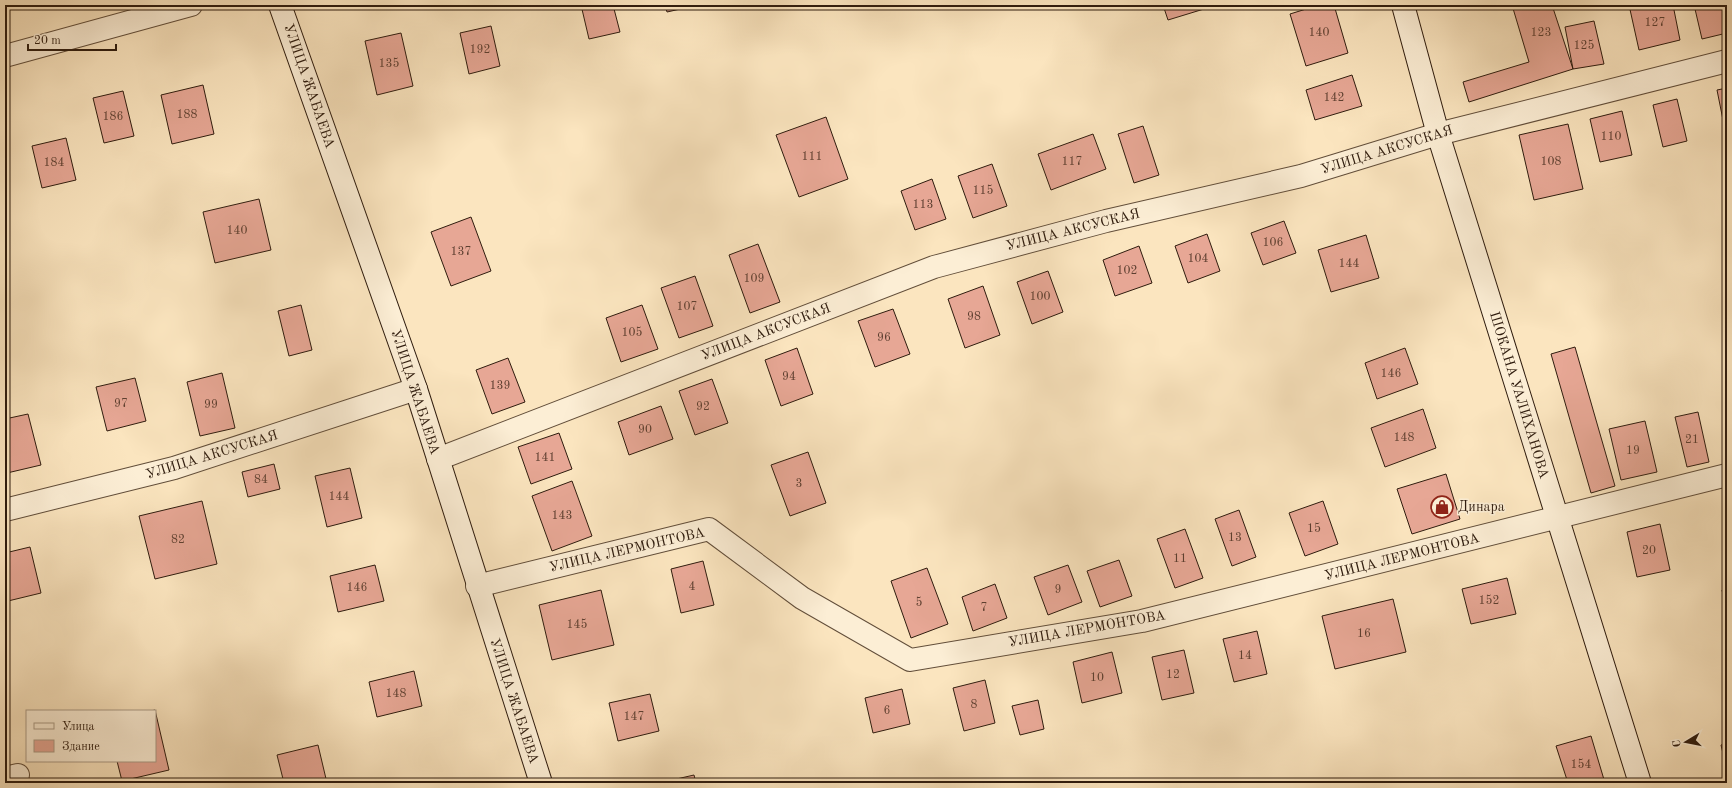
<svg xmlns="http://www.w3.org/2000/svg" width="1732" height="788" font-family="'Old Standard TT',serif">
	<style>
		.building { fill: #e7a795; stroke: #2f1c0e }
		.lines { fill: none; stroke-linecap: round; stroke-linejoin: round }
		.street-casing { stroke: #624e3a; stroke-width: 24 }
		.secondary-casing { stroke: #2f1c0e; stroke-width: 24 }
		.street { stroke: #fceed5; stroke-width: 22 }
		.secondary { stroke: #fceed5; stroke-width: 22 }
		.labels { text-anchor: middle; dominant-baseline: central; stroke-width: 3; stroke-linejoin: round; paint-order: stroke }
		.number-label { font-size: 12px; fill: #5d3f30 }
		.street-label { font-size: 14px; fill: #2f1c0e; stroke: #fceed5 }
		.poi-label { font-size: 14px; fill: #2f1c0e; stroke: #fceed5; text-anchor: start }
	</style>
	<rect width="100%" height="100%" fill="#fbe5bf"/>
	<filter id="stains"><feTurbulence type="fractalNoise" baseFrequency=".005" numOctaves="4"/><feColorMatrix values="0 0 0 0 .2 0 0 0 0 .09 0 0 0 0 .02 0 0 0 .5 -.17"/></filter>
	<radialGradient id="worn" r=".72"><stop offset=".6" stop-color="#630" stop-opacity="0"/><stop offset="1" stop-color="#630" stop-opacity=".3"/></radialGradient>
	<path class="building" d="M581,5h32l7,27 -31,7z
		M665,5h33l-31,7z
		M1163,5h54l-49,15z
		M1319,5h15l14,48 -42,13 -16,-52z
		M1512,5h40l21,64 -104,33 -6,-20 66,-20z
		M1629,5h44l7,35 -41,10z
		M1711,5h16v28l-25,6 -7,-30z
		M1594,21l10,43 -31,5 -8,-42z
		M491,26l9,40 -31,8 -9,-41z
		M401,33l12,53 -36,9 -12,-54z
		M1352,75l10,31 -47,14 -9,-30z
		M203,85l11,49 -42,10 -11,-49z
		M1727,88v36l-3,1 -7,-35z
		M123,91l11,45 -30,7 -11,-45z
		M1677,99l10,42 -24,6 -10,-42z
		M1622,111l10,44 -32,7 -10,-43z
		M826,117l22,62 -49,18 -23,-62z
		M1568,124l15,65 -49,11 -15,-65z
		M1143,126l16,49 -25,8 -16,-49z
		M1093,134l13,35 -55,21 -13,-36z
		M66,138l10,42 -34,8 -10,-42z
		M992,164l15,42 -34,12 -15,-42z
		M932,179l14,40 -31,11 -14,-39z
		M259,199l12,51 -56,13 -12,-51z
		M471,217l20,54 -40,15 -20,-54z
		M1284,221l12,32 -33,12 -12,-32z
		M1207,234l13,37 -32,12 -13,-37z
		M1366,235l13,43 -48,14 -13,-42z
		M758,244l22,58 -30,11 -21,-58z
		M1139,246l13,37 -37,13 -12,-36z
		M1048,271l15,41 -31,12 -15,-42z
		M695,276l18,50 -34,12 -18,-50z
		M983,286l17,49 -35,13 -17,-49z
		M301,305l11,45 -23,6 -11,-45z
		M642,305l16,44 -37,13 -15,-44z
		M893,309l17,45 -35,13 -17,-46z
		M1575,347l40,139 -24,7 -40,-139z
		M797,348l16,46 -32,12 -16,-46z
		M1405,348l13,36 -41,15 -12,-36z
		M508,358l17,44 -33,12 -16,-44z
		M222,373l13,55 -35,8 -13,-54z
		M135,378l11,43 -39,10 -11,-44z
		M712,379l16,44 -33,12 -16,-44z
		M661,406l12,33 -44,16 -11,-33z
		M1423,409l13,39 -51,19 -14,-39z
		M1698,412l11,50 -22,5 -12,-50z
		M28,414l13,51 -34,8 -2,-7v-47z
		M1645,421l12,51 -36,8 -12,-51z
		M559,433l13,36 -41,15 -13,-37z
		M808,452l18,51 -36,13 -19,-51z
		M274,464l6,25 -32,8 -6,-25z
		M350,468l12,50 -35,9 -12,-51z
		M1446,474l14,45 -48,15 -15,-45z
		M572,481l20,55 -40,15 -20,-55z
		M202,501l15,63 -62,15 -16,-63z
		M1323,501l15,43 -33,12 -16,-43z
		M1239,510l17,47 -24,9 -17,-47z
		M1660,524l10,46 -33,7 -10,-45z
		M1185,529l18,49 -28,10 -18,-49z
		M30,547l11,46 -33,8 -3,-13v-35z
		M1119,560l13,36 -32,11 -13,-36z
		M703,561l11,44 -33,8 -10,-44z
		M375,565l9,36 -46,11 -8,-36z
		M1068,565l14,37 -34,13 -14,-38z
		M927,568l21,56 -37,14 -20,-57z
		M1507,578l9,36 -45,10 -9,-35z
		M995,584l12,34 -34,13 -11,-34z
		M1727,589v25l-5,-24z
		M601,590l13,55 -62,15 -13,-55z
		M1393,599l13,53 -71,17 -13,-53z
		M1257,631l10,43 -33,8 -11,-43z
		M1184,650l10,43 -32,7 -10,-43z
		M1112,652l10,41 -40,10 -9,-41z
		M414,671l8,35 -45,11 -8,-35z
		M985,680l10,43 -31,8 -11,-43z
		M902,689l8,35 -37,9 -8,-35z
		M650,694l9,37 -41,10 -9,-38z
		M1038,700l6,29 -24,6 -8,-29z
		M155,710l14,60 -47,11 -5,-20h38v-50h-4z
		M1591,736l14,47h-37l-12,-37z
		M1727,743v27l-6,-25z
		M318,745l9,38h-43l-7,-28z
		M694,775l2,8h-37z"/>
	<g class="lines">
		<g class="street-casing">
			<path id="street" d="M5,56l186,-51
				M438,459l496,-192 172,-46 195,-45 137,-42 289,-73
				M5,510l169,-42 242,-79
				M477,586l232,-57 93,69 108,62 232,-39 585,-146
				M5,778l13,-3"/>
		</g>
		<g class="secondary-casing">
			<path id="secondary" d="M280,5l136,384 125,394
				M1403,5l35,129 202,649"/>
		</g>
		<use href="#street" class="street"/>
		<use href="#secondary" class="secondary"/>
	</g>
	<defs>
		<g id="shop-ring" transform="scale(1.15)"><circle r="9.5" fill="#fceed5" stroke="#8f2418" stroke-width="1.5"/><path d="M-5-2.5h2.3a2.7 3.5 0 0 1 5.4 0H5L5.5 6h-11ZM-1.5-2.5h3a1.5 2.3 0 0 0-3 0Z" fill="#8f2418"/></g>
	</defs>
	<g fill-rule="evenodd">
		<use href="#shop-ring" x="1442" y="507"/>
	</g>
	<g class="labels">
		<g class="number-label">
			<text x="1655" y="23">127</text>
			<text x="1319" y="33">140</text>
			<text x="1541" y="33">123</text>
			<text x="1584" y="46">125</text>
			<text x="480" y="50">192</text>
			<text x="389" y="64">135</text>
			<text x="1334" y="98">142</text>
			<text x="187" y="115">188</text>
			<text x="113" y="117">186</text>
			<text x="1611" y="137">110</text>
			<text x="812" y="157">111</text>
			<text x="1072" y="162">117</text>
			<text x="1551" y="162">108</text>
			<text x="54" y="163">184</text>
			<text x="983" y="191">115</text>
			<text x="923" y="205">113</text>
			<text x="237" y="231">140</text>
			<text x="1273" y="243">106</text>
			<text x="461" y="252">137</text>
			<text x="1198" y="259">104</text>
			<text x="1349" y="264">144</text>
			<text x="1127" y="271">102</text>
			<text x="754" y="279">109</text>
			<text x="1040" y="297">100</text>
			<text x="687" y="307">107</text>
			<text x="974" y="317">98</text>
			<text x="632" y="333">105</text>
			<text x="884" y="338">96</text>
			<text x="1391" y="374">146</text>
			<text x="789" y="377">94</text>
			<text x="500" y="386">139</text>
			<text x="121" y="404">97</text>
			<text x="211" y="405">99</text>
			<text x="703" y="407">92</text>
			<text x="645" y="430">90</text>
			<text x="1404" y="438">148</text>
			<text x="1692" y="440">21</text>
			<text x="1633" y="451">19</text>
			<text x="545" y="458">141</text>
			<text x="261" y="480">84</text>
			<text x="799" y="484">3</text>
			<text x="339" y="497">144</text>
			<text x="562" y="516">143</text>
			<text x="1314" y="529">15</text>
			<text x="1235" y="538">13</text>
			<text x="178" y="540">82</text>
			<text x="1649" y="551">20</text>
			<text x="1180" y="559">11</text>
			<text x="692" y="587">4</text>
			<text x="357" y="588">146</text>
			<text x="1058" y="590">9</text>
			<text x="1489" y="601">152</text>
			<text x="919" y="603">5</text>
			<text x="984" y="608">7</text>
			<text x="577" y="625">145</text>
			<text x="1364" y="634">16</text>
			<text x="1245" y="656">14</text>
			<text x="1173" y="675">12</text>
			<text x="1097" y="678">10</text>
			<text x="396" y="694">148</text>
			<text x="974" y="705">8</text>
			<text x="887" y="711">6</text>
			<text x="634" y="717">147</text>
			<text x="1581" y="765">154</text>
		</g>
		<g class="street-label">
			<text transform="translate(309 86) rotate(71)">УЛИЦА ЖАБАЕВА</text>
			<text transform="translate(1387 150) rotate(-17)">УЛИЦА АКСУСКАЯ</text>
			<text transform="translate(1073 230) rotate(-14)">УЛИЦА АКСУСКАЯ</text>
			<text transform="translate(766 332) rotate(-21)">УЛИЦА АКСУСКАЯ</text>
			<text transform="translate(415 392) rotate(72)">УЛИЦА ЖАБАЕВА</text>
			<text transform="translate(1519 395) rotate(73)">ШОКАНА УАЛИХАНОВА</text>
			<text transform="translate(212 455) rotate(-17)">УЛИЦА АКСУСКАЯ</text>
			<text transform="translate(627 550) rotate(-13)">УЛИЦА ЛЕРМОНТОВА</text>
			<text transform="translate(1402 557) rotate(-14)">УЛИЦА ЛЕРМОНТОВА</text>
			<text transform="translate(1087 629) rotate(-10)">УЛИЦА ЛЕРМОНТОВА</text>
			<text transform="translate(514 701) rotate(72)">УЛИЦА ЖАБАЕВА</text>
		</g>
		<g class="poi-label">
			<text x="1458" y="507">Динара</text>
		</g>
	</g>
	<rect width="1732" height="788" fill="none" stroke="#fbe5bf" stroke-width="20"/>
	<rect x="6" y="6" width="1720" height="776" fill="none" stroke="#2f1c0e" stroke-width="2"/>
	<rect x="10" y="10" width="1712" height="768" fill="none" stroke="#2f1c0e"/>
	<rect x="26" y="710" width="130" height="52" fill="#fceed5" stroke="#aa9a85"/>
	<rect x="34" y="723" width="20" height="6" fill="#fceed5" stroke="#aa9a85"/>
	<text x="62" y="730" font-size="12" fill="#2f1c0e">Улица</text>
	<rect x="34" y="740" width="20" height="12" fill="#e7a795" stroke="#aa9a85"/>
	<text x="62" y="750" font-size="12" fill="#2f1c0e">Здание</text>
	<g transform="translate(1686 742) rotate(260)" stroke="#fceed5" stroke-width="3" paint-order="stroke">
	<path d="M0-3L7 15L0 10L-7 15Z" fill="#2f1c0e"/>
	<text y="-6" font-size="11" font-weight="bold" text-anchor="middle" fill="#2f1c0e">С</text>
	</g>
	<path d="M28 44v6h88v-6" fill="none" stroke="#2f1c0e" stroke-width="2"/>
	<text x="34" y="44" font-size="12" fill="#2f1c0e" stroke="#fceed5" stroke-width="3" paint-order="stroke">20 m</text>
	<rect width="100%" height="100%" filter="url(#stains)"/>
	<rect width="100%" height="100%" fill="url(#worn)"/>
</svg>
